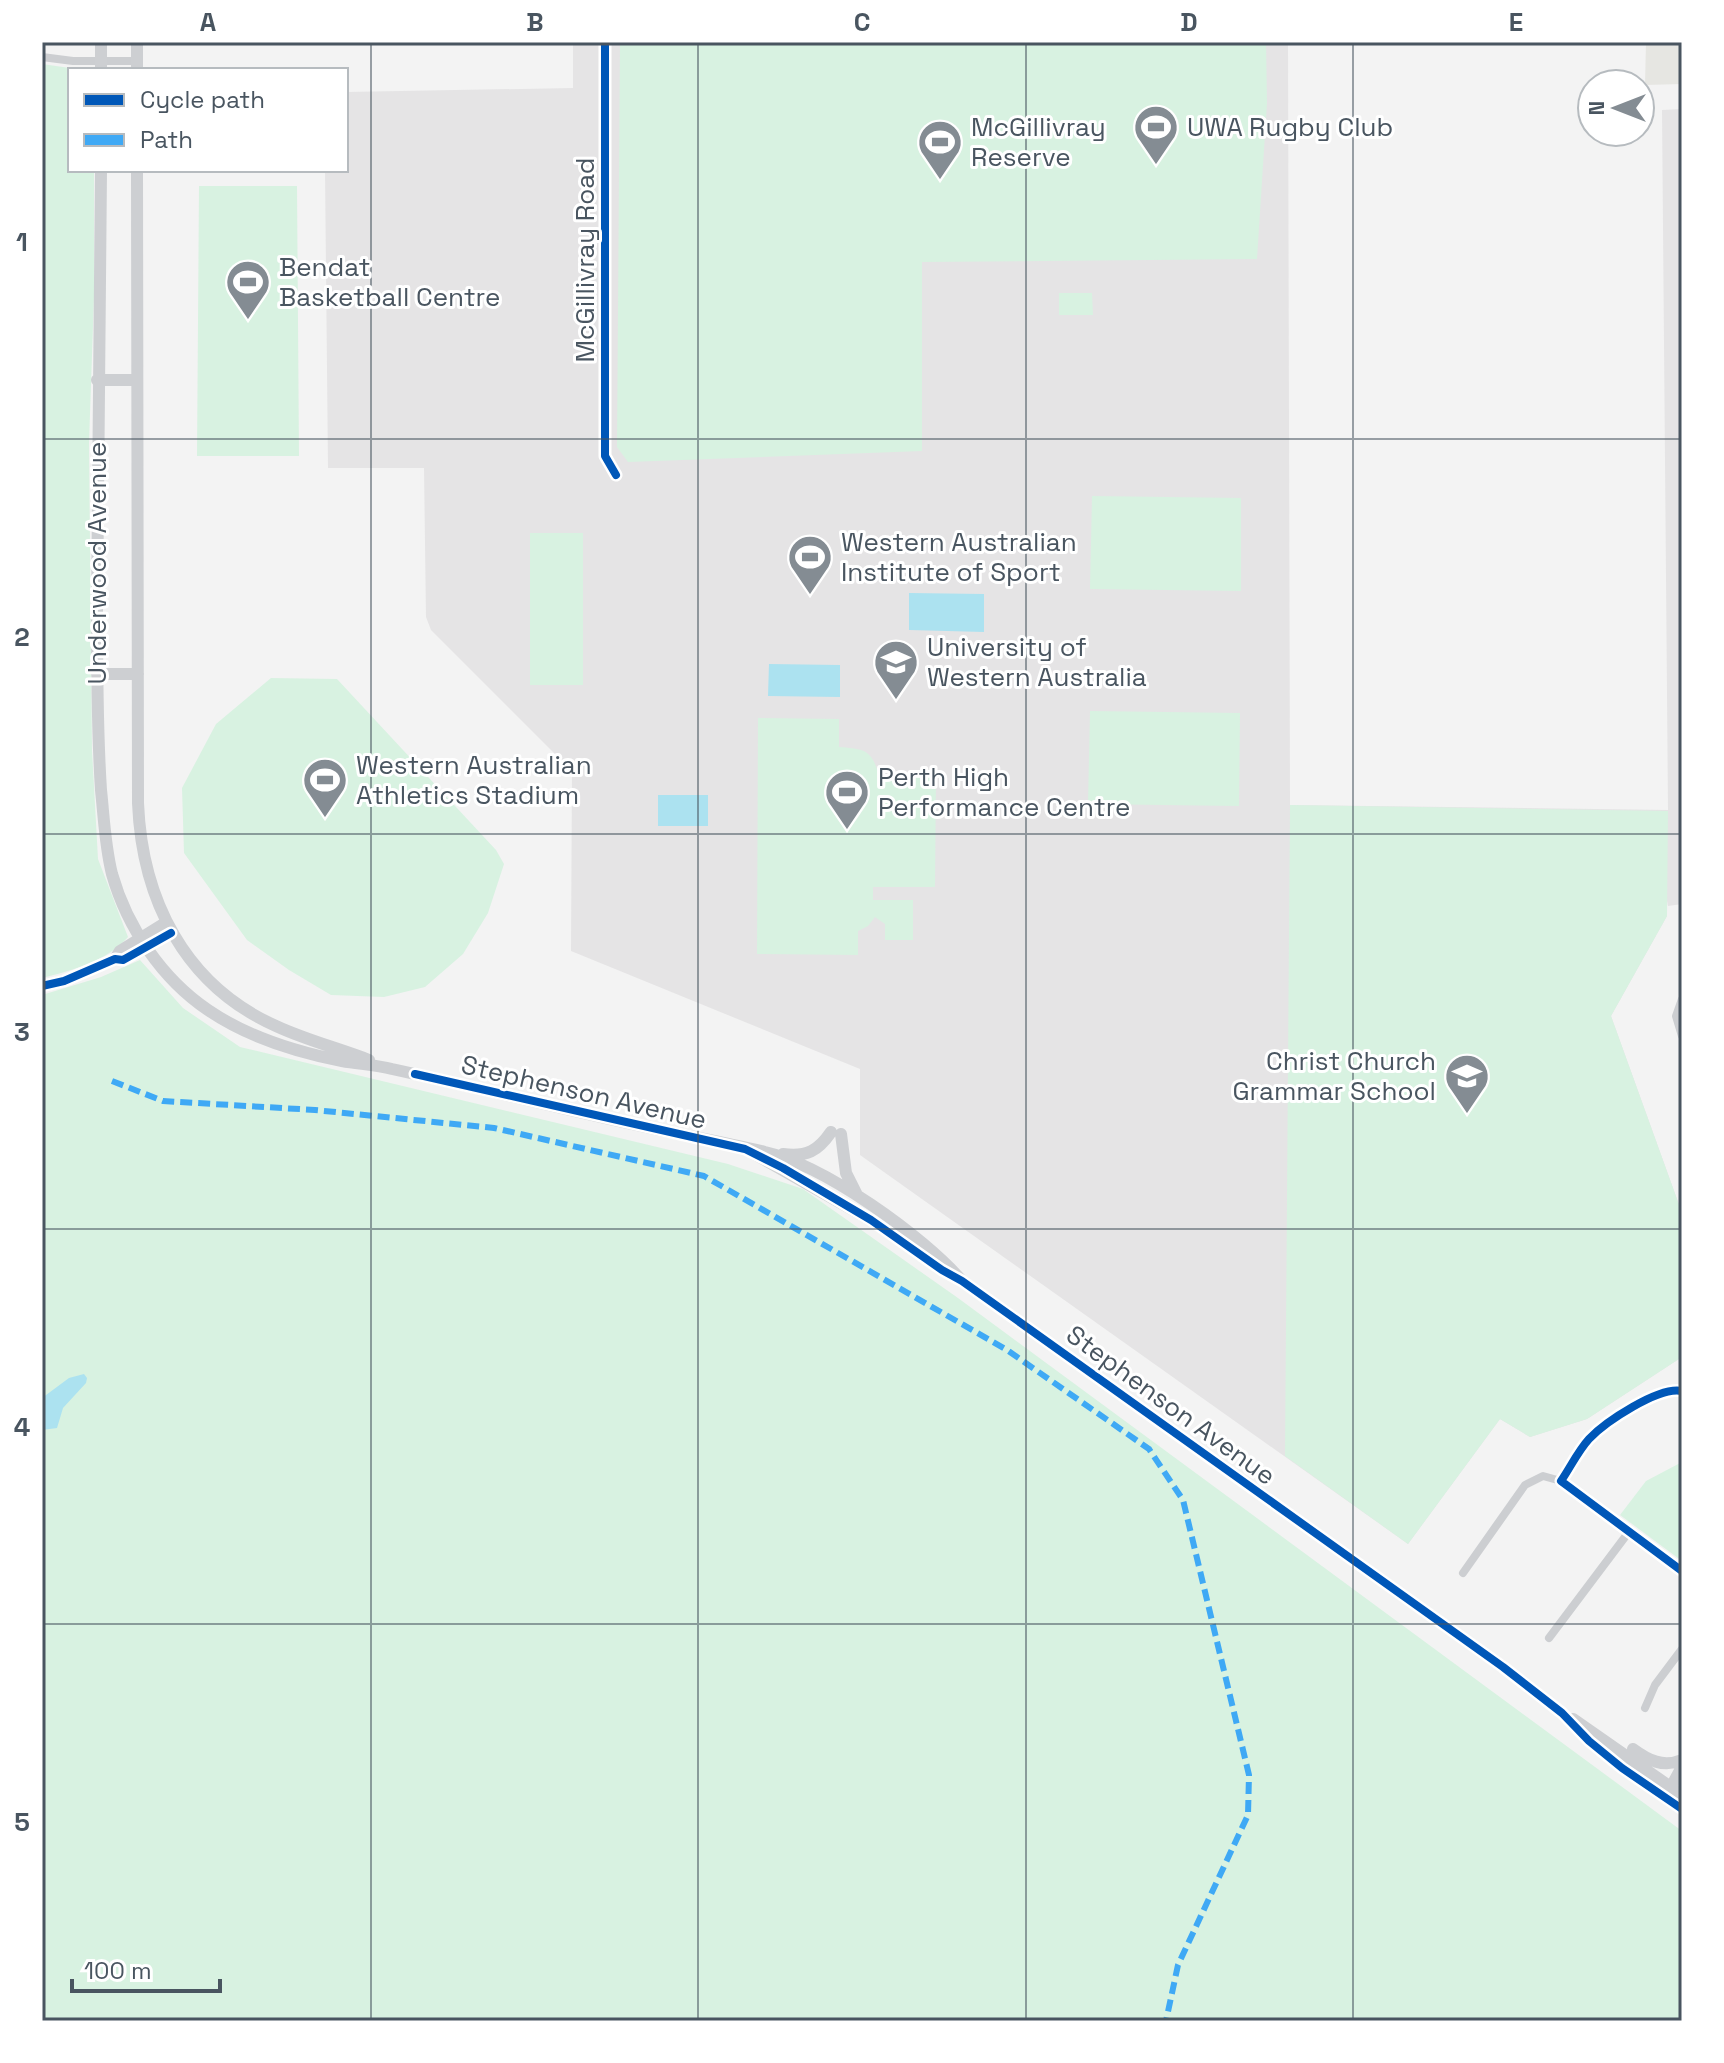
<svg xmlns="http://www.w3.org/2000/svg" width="1724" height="2063" font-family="'Space Grotesk',sans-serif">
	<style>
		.commercial { fill: #e6e6e2 }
		.education { fill: #e5e4e5 }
		.green { fill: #d8f2e1 }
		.water { fill: #ace2f0 }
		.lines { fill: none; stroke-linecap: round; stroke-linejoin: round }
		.street { stroke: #ccced1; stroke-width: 8 }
		.secondary { stroke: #cdcfd2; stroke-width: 12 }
		.quiet { stroke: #3fa9f5; stroke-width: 6; stroke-dasharray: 12 6; stroke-linecap: butt }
		.cycleway-casing { stroke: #fff; stroke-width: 13 }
		.cycleway { stroke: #0057b8; stroke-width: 8 }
		.grid { fill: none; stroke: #495560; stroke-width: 2; stroke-opacity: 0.55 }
		.labels { text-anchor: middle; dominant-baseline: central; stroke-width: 6; stroke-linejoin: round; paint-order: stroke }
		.poi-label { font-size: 26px; fill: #495560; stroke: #fff; text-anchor: start }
		.street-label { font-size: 26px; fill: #495560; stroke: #fff }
		.neatline { fill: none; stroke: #495560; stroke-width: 3 }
		.grid-label { font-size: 26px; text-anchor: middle; font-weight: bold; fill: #495560 }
	</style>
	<rect width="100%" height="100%" fill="#f3f3f3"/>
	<path class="commercial" d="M1646,42h36v42l-37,1z"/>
	<path class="education" d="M573,42h715l2,763 378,5 -6,-700 20,-1v795l-14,2 -1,-5v15l-56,100 71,197v144l-95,62 -57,18 -30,-18 -92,125 -548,-389v-86l-289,-118 1,-180 -141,-141 -5,-13 -2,-149h-96l-3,-298h21v-78l227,-4z"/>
	<path class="green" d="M620,42h646l1,61 -10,156 -335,3v189l-294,11 -11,-15z
		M42,64l42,6h-14v100h24v127l-5,146 3,307 6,109 30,78c-22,25 -55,33 -86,41z
		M199,186h98l2,270h-102z
		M1059,293h33l1,22h-34z
		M1092,496l149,2v93l-151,-2z
		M530,533h53v152h-53z
		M271,678l66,1 159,171 8,14 -16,49 -25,41 -38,33 -41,10 -53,-2 -42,-25 -42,-30 -63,-87 -2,-65 34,-64z
		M1090,711l150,2 -1,93 -151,-2z
		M758,718l81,1v28c25,2 33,2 40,29h57l-1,111h-62v13h40v40h-28v-16l-10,-7 -7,9 -10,5v24l-101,-1z
		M1290,805l378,6 -1,105 -56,100 71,197v144l-95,62 -57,18 -30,-18 -92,125 -123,-88z
		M140,960l43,48 57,39 488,117 75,25 155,109 724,533v190h-1640v-1026l59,-18z
		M1682,1462v99l-62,-46 26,-34z"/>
	<path class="water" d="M909,593l75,1v38l-75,-2z
		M769,664l71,1v32l-72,-1z
		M658,795h50v31h-50z
		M84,1374l3,4 -1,5 -23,25 -6,20 -15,2v-32l27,-20z"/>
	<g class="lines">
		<path class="street" d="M605,42v414l11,19
			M42,57l31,4h64
			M1682,999l-6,17 6,20
			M1682,1391c-23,-5 -77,31 -93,48 -11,12 -19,29 -28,42l121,90
			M1463,1573l62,-88 18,-9 18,5
			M1549,1638l79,-105
			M1645,1708l10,-23 27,-36"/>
		<path class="secondary" d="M101,42v28
			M137,42v28
			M101,170c0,147 -4,294 -4,441 0,60 0,119 4,179 3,28 4,56 11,84 15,53 50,105 96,136 38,26 88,42 134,51 17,3 34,4 50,8 83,18 166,39 249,57 41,9 83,16 124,26 59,13 158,84 197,129
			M137,170l1,633c4,96 46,182 138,223 30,14 62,22 93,34
			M97,380h40
			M97,674h41
			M115,959l5,-8 45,-28
			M42,986l22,-5 51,-22 8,1 48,-27
			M841,1134l5,39 11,22
			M751,1152l120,68 71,50 20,11 541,386 59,46 27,28 33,27 60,41
			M783,1154c24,3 35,-3 48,-22
			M1573,1719l109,76
			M1633,1749c15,11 30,19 49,11
			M1674,1792l-3,-5 11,-20"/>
		<path class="quiet" d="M112,1081l51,20 152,9 179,18 210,48 303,174 142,99 34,51 66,275 -1,40 -70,150 -12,56"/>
		<g class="cycleway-casing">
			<path id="cycleway" d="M605,42v414l11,19
				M42,986l22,-5 51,-22 8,1 48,-27
				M415,1074l330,75 38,19 88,52 71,50 20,11 541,386 59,46 27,28 33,27 60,41
				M1682,1391c-23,-5 -77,31 -93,48 -11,12 -19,29 -28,42l121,90"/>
		</g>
		<use href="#cycleway" class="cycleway"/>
	</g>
	<path class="grid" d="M371,42v1979M698,42v1979M1026,42v1979M1353,42v1979M42,439h1640M42,834h1640M42,1229h1640M42,1624h1640"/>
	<defs>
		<g id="stadium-pin" transform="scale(2.3)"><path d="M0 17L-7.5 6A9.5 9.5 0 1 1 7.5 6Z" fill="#848c93" stroke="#fff"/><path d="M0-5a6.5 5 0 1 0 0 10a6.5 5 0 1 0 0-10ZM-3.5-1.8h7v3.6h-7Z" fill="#fff"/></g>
		<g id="university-pin" transform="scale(2.3)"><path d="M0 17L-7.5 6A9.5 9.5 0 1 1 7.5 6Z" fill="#848c93" stroke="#fff"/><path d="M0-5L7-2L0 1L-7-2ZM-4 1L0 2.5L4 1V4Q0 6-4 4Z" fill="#fff"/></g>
		<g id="school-pin" transform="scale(2.3)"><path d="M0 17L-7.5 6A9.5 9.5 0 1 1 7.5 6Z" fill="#848c93" stroke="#fff"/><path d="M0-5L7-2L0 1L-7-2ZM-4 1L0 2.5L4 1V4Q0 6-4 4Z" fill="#fff"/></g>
	</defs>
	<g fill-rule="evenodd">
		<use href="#stadium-pin" x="1156" y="127"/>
		<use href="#stadium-pin" x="940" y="142"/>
		<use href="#stadium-pin" x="248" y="282"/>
		<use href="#stadium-pin" x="810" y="557"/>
		<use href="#university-pin" x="896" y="662"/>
		<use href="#stadium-pin" x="325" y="780"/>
		<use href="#stadium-pin" x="847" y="792"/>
		<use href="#school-pin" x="1467" y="1076"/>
	</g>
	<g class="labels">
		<g class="poi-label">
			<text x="971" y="127">McGillivray<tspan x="971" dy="30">Reserve</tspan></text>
			<text x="1187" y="127">UWA Rugby Club</text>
			<text x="279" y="267">Bendat<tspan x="279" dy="30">Basketball Centre</tspan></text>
			<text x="841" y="542">Western Australian<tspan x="841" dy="30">Institute of Sport</tspan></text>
			<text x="927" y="647">University of<tspan x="927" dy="30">Western Australia</tspan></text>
			<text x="356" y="765">Western Australian<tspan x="356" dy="30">Athletics Stadium</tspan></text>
			<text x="878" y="777">Perth High<tspan x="878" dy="30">Performance Centre</tspan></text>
			<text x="1436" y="1061" text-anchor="end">Christ Church<tspan x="1436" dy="30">Grammar School</tspan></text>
		</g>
		<g class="street-label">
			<text transform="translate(585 260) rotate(-90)">McGillivray Road</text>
			<text transform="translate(97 563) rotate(-90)">Underwood Avenue</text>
			<text transform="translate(584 1092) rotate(13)">Stephenson Avenue</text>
			<text transform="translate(1171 1405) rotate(36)">Stephenson Avenue</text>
		</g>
	</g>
	<rect width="1724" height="2063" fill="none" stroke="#ffffff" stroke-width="88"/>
	<rect x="68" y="68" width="280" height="104" fill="#ffffff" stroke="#b6bbbf" stroke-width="2"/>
	<rect x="84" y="94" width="40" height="12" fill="#0057b8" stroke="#b6bbbf" stroke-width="2"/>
	<text x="140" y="108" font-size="24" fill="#495560">Cycle path</text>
	<rect x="84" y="134" width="40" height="12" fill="#3fa9f5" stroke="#b6bbbf" stroke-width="2"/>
	<text x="140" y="148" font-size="24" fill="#495560">Path</text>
	<g transform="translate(1616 108) rotate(270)"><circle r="38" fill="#ffffff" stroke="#b6bbbf" stroke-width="2"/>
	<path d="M0-6L14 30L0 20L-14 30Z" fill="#848c93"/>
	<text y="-12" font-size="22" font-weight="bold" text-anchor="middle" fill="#495560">N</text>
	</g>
	<path d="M72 1979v12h148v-12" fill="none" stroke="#495560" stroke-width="4"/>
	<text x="84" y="1979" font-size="24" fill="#495560" stroke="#ffffff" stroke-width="6" paint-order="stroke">100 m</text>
	<rect x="44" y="44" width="1636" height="1975" class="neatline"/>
	<g class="grid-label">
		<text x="208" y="31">A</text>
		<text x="535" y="31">B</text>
		<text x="862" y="31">C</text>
		<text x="1189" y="31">D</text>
		<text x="1516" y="31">E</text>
		<text x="22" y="251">1</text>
		<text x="22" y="646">2</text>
		<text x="22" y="1041">3</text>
		<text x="22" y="1436">4</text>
		<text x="22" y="1831">5</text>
	</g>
</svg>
